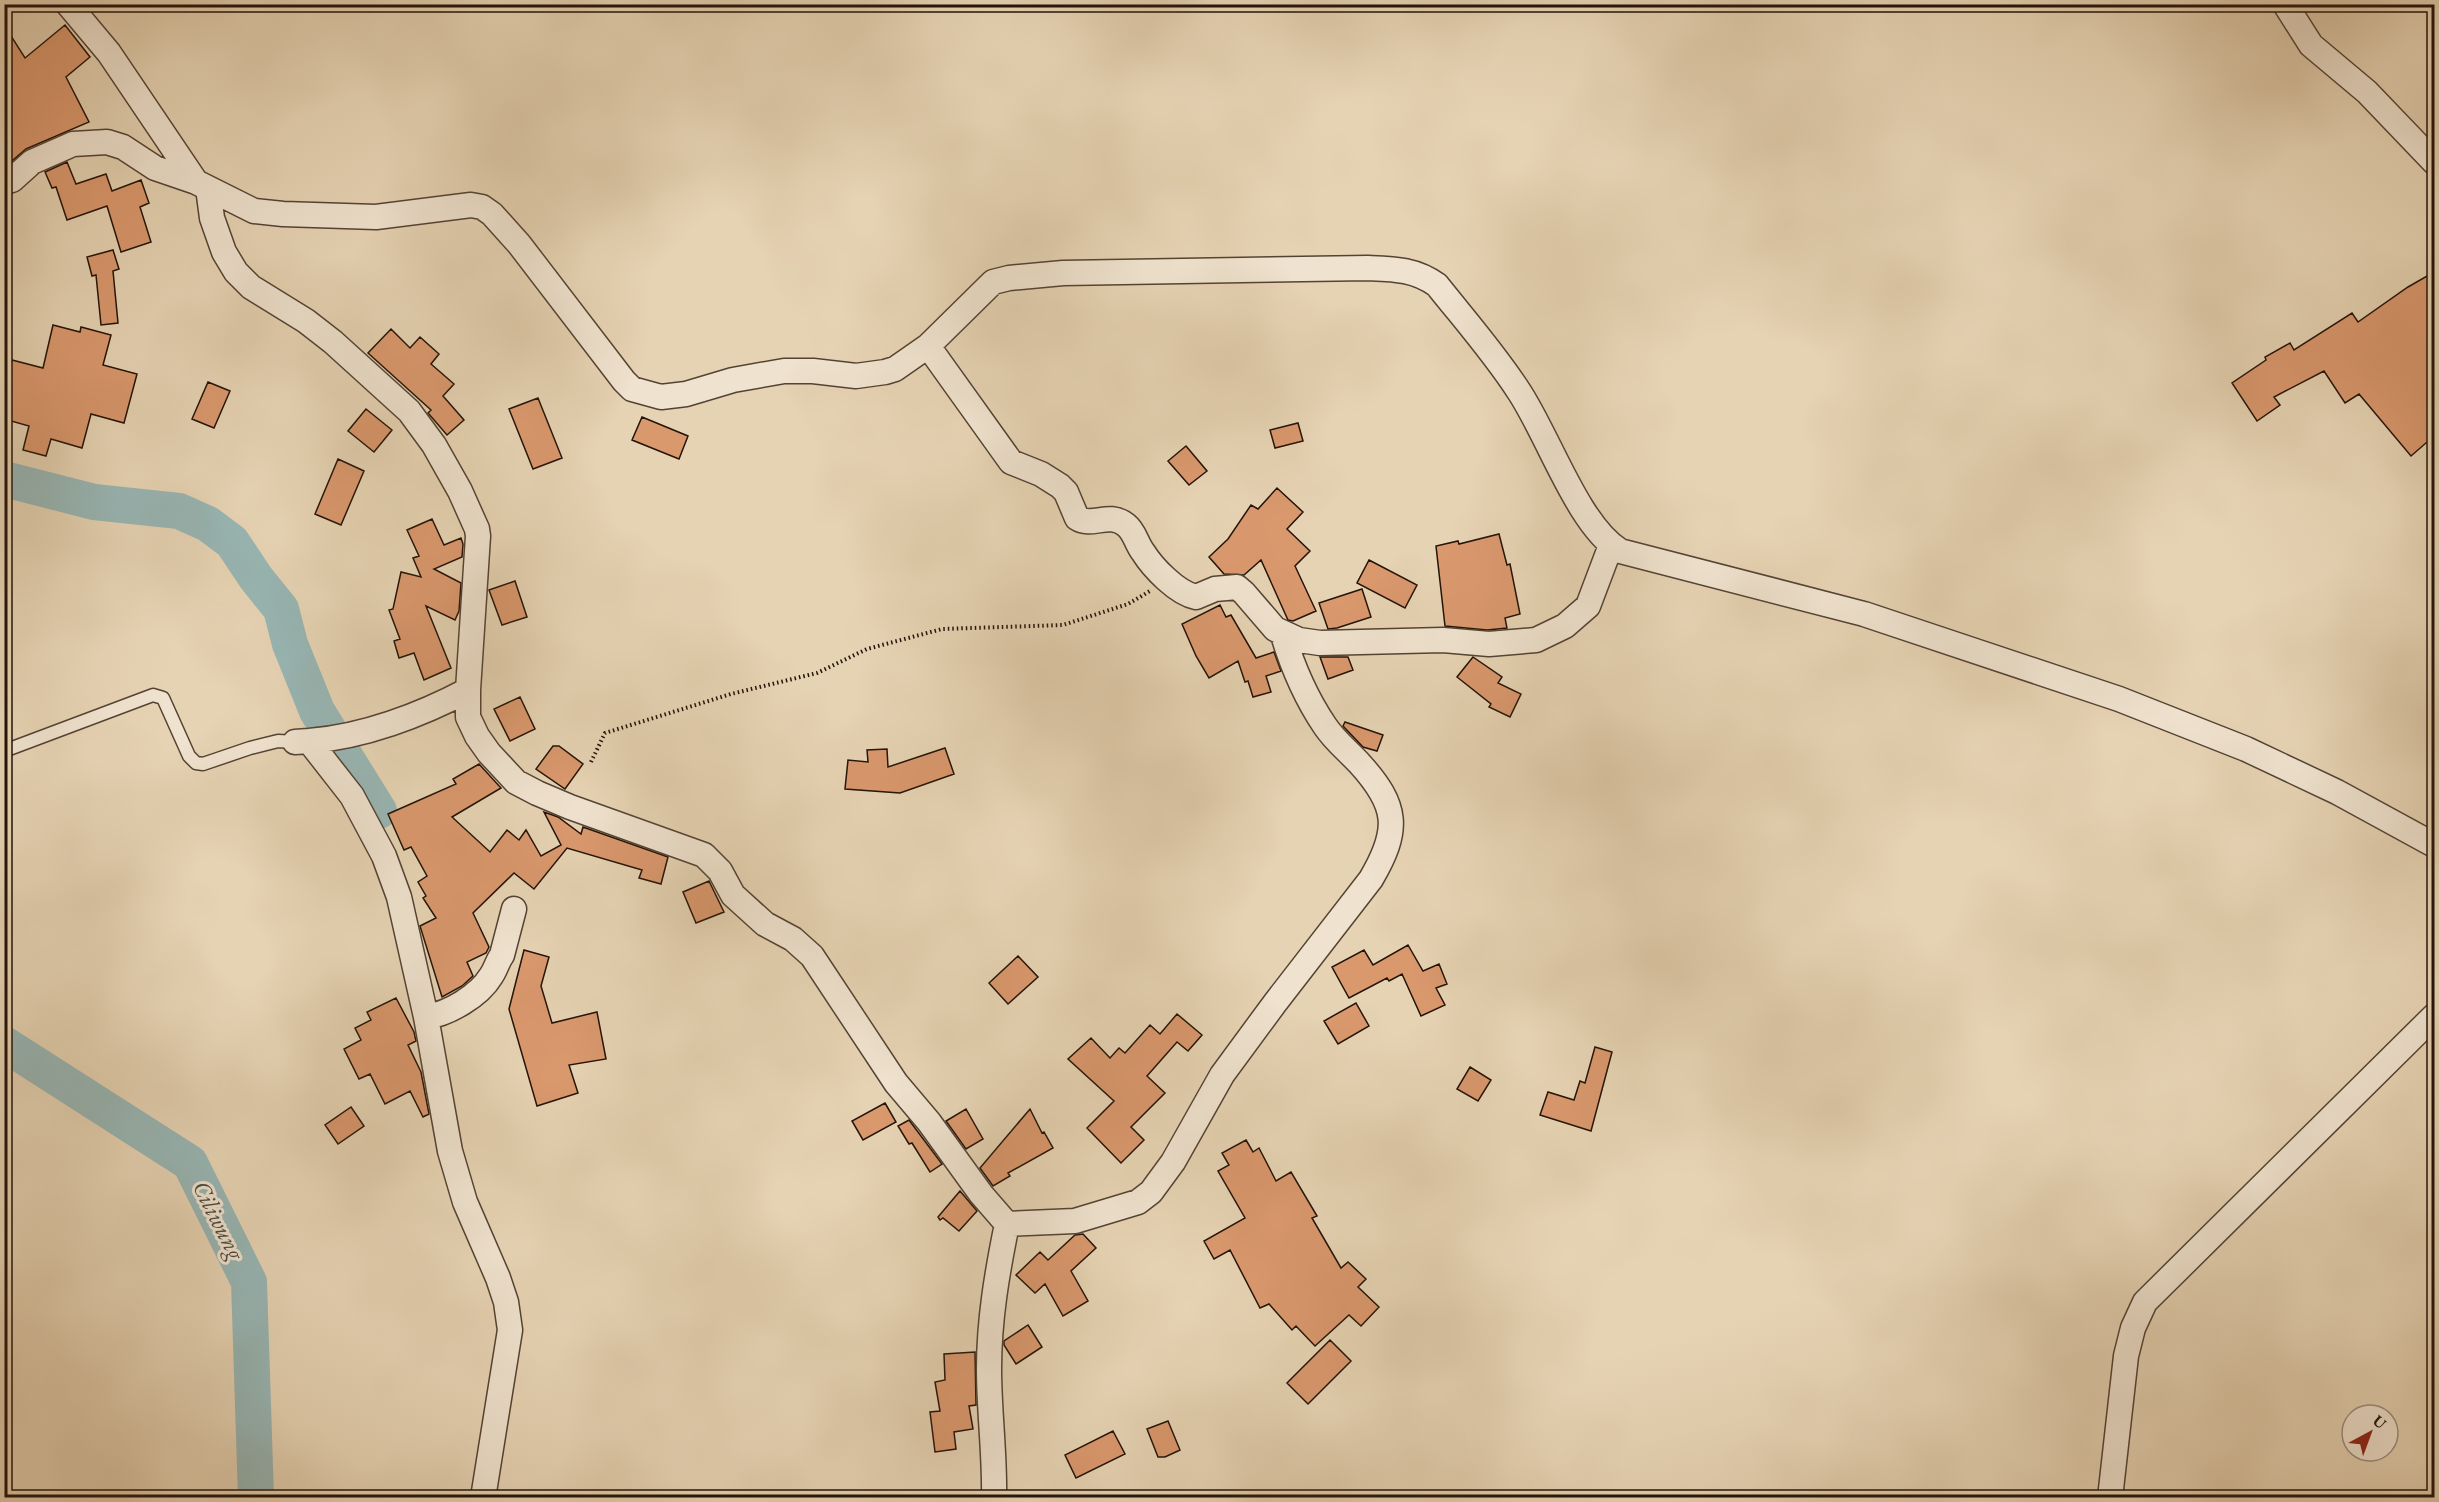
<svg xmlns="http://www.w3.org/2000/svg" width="2439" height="1502" font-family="'EB Garamond',serif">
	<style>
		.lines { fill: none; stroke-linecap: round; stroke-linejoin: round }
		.river { stroke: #98b6b4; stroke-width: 36 }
		.building { fill: #da986d; stroke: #231309; stroke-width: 1.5 }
		.service-casing { stroke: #544334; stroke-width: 15 }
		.minor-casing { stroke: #544334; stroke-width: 27 }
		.path { stroke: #231309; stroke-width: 4; stroke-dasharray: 1.5 3; stroke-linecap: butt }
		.service { stroke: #efe2ce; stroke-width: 12 }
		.minor { stroke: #efe2ce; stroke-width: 24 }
		.labels { text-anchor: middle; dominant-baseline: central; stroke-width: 6; stroke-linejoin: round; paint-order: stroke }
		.water-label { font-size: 24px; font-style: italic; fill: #4c4c45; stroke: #efe2ce }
	</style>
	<rect width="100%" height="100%" fill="#e6d3b3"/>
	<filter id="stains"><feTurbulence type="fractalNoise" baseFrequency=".00333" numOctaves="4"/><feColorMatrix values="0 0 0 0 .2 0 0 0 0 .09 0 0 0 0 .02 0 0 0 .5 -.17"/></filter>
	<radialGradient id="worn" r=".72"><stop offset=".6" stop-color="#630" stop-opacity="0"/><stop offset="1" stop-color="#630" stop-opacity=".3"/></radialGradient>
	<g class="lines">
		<path class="river" d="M4,479l90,23 85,9 29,13 24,18 24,36 25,31 9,35 27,67 62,100
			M4,1044l186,119 59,119 7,216"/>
	</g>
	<path class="building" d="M4,25l21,33 40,-33 25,32 -24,20 23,45 -63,27 -13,11 -9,3z
		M67,162l9,22 30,-10 6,17 29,-11 8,23 -9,4 11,35 -30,10 -14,-46 -40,14 -11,-33 -4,1 -7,-16z
		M113,250l6,19 -6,2 5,52 -17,2 -5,-50 -4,1 -5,-19z
		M2434,272v164l-23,20 -52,-62 -14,9 -21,-32 -50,26 6,8 -23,16 -25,-38 34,-23 -1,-3 25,-14 4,7 58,-37 6,9 50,-35z
		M53,325l27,7 1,-5 30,8 -8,30 34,9 -13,49 -33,-9 -9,34 -31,-9 -5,17 -23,-6 6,-24 -25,-7v-56l7,2 1,-5 31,8z
		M391,329l19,19 10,-11 19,17 -8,10 23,20 -11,12 21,24 -17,15 -19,-22 3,-3 -63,-57z
		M208,382l22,9 -16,37 -22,-9z
		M538,398l24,60 -29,11 -24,-60z
		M366,409l26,21 -18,22 -26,-21z
		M642,417l46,19 -9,23 -47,-19z
		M1298,423l5,18 -28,7 -5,-18z
		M1186,446l21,25 -18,14 -21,-24z
		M338,459l26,12 -23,54 -26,-11z
		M1277,488l26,24 -16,17 23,22 -15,15 21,45 -23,10 -5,-1 -27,-60 -17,15 -20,-1 -15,-17 19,-18 23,-34 7,4z
		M432,519l12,26 17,-7 2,6 -1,13 -28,12 27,14 -2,28 -4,9 -29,-14 25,62 -27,12 -10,-27 -15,5 -5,-17 6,-2 -11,-29 4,-1 8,-37 20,5 -8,-19 6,-2 -12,-26z
		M1499,534l8,31 3,-1 10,50 -15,4 2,10 -20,2 -42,-4 -9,-80 22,-5 1,3z
		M1369,560l48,25 -12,23 -48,-25z
		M515,581l12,36 -25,8 -13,-35z
		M1362,589l9,28 -34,11 -9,1 -9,-26z
		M1220,605l6,12 5,-2 25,43 18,-6 7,19 -15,5 5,16 -18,5 -5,-16 -3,1 -7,-21 -29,17 -13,-22 -14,-32z
		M1320,657h28l5,13 -25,9z
		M1473,657l29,20 -4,6 23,11 -11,23 -21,-10 2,-3 -34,-27z
		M520,697l15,32 -25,12 -16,-32z
		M1345,722l38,13 -6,16 -14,-4 -20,-21z
		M553,746h6l24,18 -18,25 -29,-20z
		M945,748l9,26 -54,19 -55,-4 3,-29 20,2 -1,-12 20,-1 1,18z
		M479,764l22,24 -49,29 38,35 17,-22 12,10 7,-10 15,26 20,-11 -17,-33 14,5 23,17 2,-7 85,30 -7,27 -22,-6 3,-8 -75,-22 -33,41 -20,-16 -41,40 16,34 -3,6 -19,9 6,14 -11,10 -20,11 -22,-71 16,-8 -13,-20 3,-2 -8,-14 9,-6 -16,-29 -7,3 -16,-36 68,-30 -3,-5z
		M709,881l15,31 -28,11 -13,-31z
		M1408,945l15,26 16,-7 8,20 -11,4 9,17 -24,11 -19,-42 -13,7 -2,-3 -38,20 -17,-31 32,-17 9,15z
		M524,950l25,7 -8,29 11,37 45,-11 9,47 -37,6 9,28 -41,13 -28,-97z
		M1018,956l20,21 -30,27 -19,-21z
		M396,998l18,34 2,9 -8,4 13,27 8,42 -6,3 -13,-26 -25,13 -15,-30 -11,5 -15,-30 17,-9 -6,-12 16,-8 -4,-8z
		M1356,1003l13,23 -31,18 -14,-23z
		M1177,1014l25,21 -14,16 -11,-9 -30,34 18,17 -34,34 13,13 -23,23 -34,-35 27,-27 -46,-42 23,-21 19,20 9,-10 6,5 25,-28 10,9z
		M1595,1047l17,5 -21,79 -51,-16 8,-23 26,8 6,-19 5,2z
		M1470,1067l21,13 -13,21 -21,-12z
		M885,1103l11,19 -33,18 -11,-19z
		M351,1107l13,19 -26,18 -13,-19z
		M966,1109l17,30 -17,10 -20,-28z
		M1030,1109l12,24 2,-1 9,16 -45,25 2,3 -17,10 -13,-18z
		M909,1120l33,44 -12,8 -18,-29 -3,1 -11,-18z
		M1246,1140l7,12 6,-4 17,33 15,-9 26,44 -5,2 29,50 7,-6 18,17 -8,8 21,20 -18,19 -12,-11 -34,31 -19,-20 -4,4 -23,-26 -9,4 -30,-58 -16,9 -10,-18 41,-23 -27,-47 11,-6 -7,-12z
		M960,1191l17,20 -18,20 -16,-13 -3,2 -2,-3z
		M1083,1234l13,14 -25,23 17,30 -25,15 -18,-32 -10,9 -19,-18 24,-23 8,8 27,-25z
		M1028,1325l14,22 -26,17 -12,-19v-4z
		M1330,1340l21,21 -43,43 -21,-21z
		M975,1352l1,53 -7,1 4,23 -19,3 2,17 -21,3 -5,-40 10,-1 -5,-29 10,-2 -1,-26z
		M1168,1421l12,29 -15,7h-7l-11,-28z
		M1113,1431l12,23 -49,24 -11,-23z"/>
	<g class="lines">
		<g class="service-casing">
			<path id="service" d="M4,751l149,-56 10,3 26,58 7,7 7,1 47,-16 28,-7 17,1"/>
		</g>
		<g class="minor-casing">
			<path id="minor" d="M68,4l41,49 87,129 58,29 29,3 93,3 95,-12 11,2 10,7 27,30 105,137 8,8 29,8 25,-3 47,-14 51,-9h29l43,5 29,-4 10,-3 33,-23 65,-64 16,-4 54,-5 305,-5c26,1 47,1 69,17 27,34 57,68 81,105 30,44 59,134 102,161l244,63 255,85 127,50 91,43 97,53
				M2285,4l26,41 56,47 67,70
				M4,181l8,-1 20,-18 41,-18 34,-2 16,5 32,21 41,14
				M208,188l4,30 12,34 12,20 15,15 55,34 27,21 76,69 25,34 26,46 17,38 1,7 -10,154v27l9,19 12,17 27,29 21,11 33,14 134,48 16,16 13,24 32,29 28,15 19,17 84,127 33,39 52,72 26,30c-10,49 -18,96 -18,145 0,43 6,86 5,129
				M928,346l83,116 30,12 19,12 6,6 11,26c15,10 32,-7 49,7 9,7 10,18 17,27 10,16 34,41 53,45l19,-8 22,-2 7,6 31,36 24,11 21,3 123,-3 46,4 47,-4 29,-14 23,-20 23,-61
				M309,741c54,-4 112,-26 159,-51
				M295,742l14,-1 43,55 32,60 15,41 27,120 24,134 15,51 33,76 8,24 4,28 -27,168
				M426,1017c22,-3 53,-21 65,-41 5,-7 6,-14 11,-21l12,-46
				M1007,1224l68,-3 63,-19 13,-10 22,-30 49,-87 53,-72 96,-124c29,-49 27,-73 -11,-115 -12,-13 -25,-23 -35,-38 -19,-28 -32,-58 -42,-91
				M2110,1498l16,-142 7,-28 12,-26 289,-286"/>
		</g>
		<path class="path" d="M591,762l14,-29 126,-39 86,-21 50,-24 75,-20 121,-4 65,-21 22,-13"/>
		<use href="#service" class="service"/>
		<use href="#minor" class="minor"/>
	</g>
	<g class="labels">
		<g class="water-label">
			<text transform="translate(219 1220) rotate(63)">Ciliwung</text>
		</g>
	</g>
	<rect width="2439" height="1502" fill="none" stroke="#e6d3b3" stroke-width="24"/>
	<rect x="6" y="6" width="2427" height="1490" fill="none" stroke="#231309" stroke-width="3"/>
	<rect x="12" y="12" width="2415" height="1478" fill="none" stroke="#231309" stroke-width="1.5"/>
	<g transform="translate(2370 1433) rotate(41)"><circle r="28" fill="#efe2ce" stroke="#9d8f7f" stroke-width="1.5"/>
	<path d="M0-4.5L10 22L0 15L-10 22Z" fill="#8f2418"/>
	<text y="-9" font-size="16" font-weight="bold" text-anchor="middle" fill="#231309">U</text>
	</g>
	<rect width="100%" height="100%" filter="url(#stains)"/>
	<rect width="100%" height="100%" fill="url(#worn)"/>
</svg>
